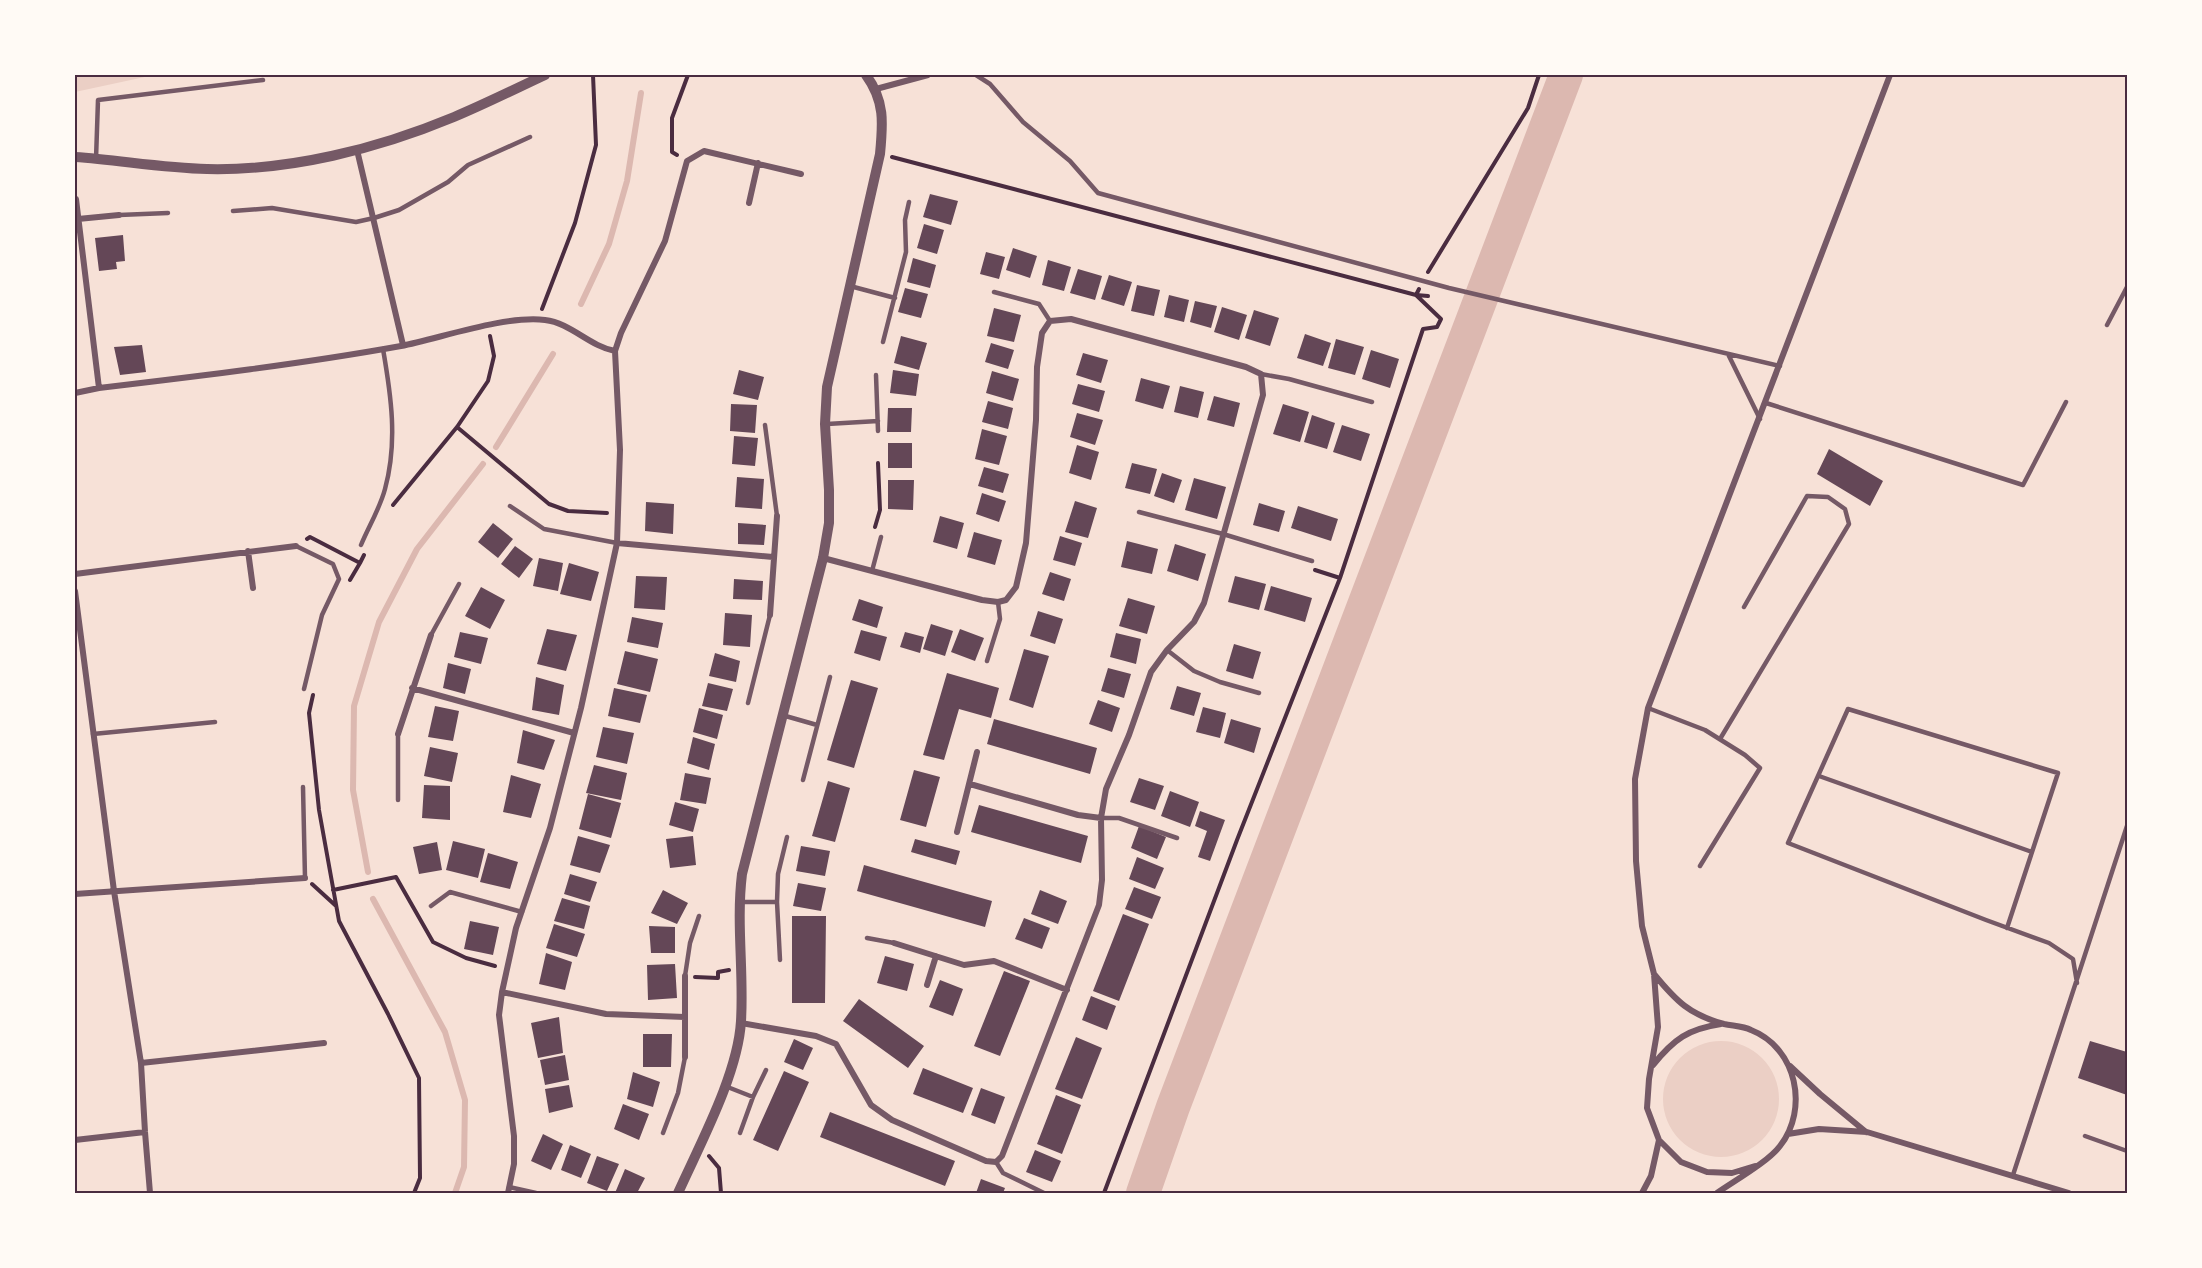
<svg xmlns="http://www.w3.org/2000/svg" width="2202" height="1268" font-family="Inter,sans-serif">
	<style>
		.green { fill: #ebcfc5 }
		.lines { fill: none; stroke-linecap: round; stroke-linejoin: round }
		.stream { stroke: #dcb8b0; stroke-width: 6 }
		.river { stroke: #dcb8b0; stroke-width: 34 }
		.building { fill: #644757 }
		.path { stroke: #4a2c40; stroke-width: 4 }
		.service { stroke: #755966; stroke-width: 4.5 }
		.minor { stroke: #755966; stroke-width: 6 }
		.tertiary { stroke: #755966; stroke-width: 10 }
		.neatline { fill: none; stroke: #4a2c40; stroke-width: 2 }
	</style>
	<rect width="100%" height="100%" fill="#f7e1d7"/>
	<path class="green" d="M75,75h79l-79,17z
		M1663 1099a58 58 0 1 1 116 0a58 58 0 1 1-116 0Z"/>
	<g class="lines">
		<path class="stream" d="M581,304l28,-60 18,-63 14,-88
			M496,447l57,-93
			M368,872l-15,-82 1,-84 25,-84 38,-73 66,-85
			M373,899l72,133 20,68 -1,67 -9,26"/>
		<path class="river" d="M1143,1193l30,-86 393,-1032"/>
	</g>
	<path class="building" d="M930,194l28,7 -7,24 -28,-8z
		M924,224l20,6 -7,24 -20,-6z
		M123,235l2,26 -9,1 1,7 -18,2 -4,-33z
		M1013,248l24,8 -7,22 -24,-8z
		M986,252l19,5 -6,22 -19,-5z
		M913,258l23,7 -6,23 -23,-6z
		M1048,260l23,7 -7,24 -22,-6z
		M1078,269l24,7 -7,24 -25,-7z
		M1109,275l23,7 -8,24 -23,-7z
		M1137,285l23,5 -6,26 -23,-5z
		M905,288l23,6 -7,24 -23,-6z
		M1169,295l20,5 -5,22 -20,-5z
		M1195,301l22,5 -6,22 -21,-6z
		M1222,307l25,8 -8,25 -25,-8z
		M994,308l27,7 -7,27 -27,-6z
		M1254,310l25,8 -9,28 -25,-8z
		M1305,334l26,9 -8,23 -26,-8z
		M901,336l26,7 -8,27 -25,-7z
		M1336,339l28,8 -9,28 -27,-7z
		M991,343l23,7 -6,19 -23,-7z
		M142,345l4,27 -26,3 -6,-28z
		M1371,350l28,9 -9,29 -28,-9z
		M1083,353l25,7 -7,23 -25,-8z
		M739,370l25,7 -6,23 -25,-6z
		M893,370l26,4 -3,22 -26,-3z
		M992,371l27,8 -6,22 -27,-8z
		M1141,378l29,8 -7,23 -28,-8z
		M1078,384l27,7 -6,21 -27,-8z
		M1180,386l24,6 -6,26 -24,-6z
		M1214,396l26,7 -6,24 -27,-7z
		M988,401l25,7 -5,21 -26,-7z
		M731,404l26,1 -2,28 -25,-2z
		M1283,404l26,8 -9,30 -27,-8z
		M888,408h24l-1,24h-24z
		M1077,413l26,7 -8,25 -25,-8z
		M1312,415l23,8 -8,26 -23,-7z
		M1342,425l28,9 -9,27 -28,-9z
		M982,429l25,7 -8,29 -24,-6z
		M734,436l24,2 -3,28 -23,-2z
		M888,443h24v25h-24z
		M1077,445l22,7 -8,28 -22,-7z
		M1829,449l54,32 -13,25 -53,-32z
		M1132,463l25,6 -7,25 -25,-6z
		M984,467l25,7 -6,19 -25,-7z
		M1162,473l20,7 -8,23 -20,-7z
		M737,477l27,2 -2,30 -27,-2z
		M1194,478l32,9 -9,32 -32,-9z
		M888,480h26l-1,30 -25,-1z
		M982,493l24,8 -7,21 -23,-8z
		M1075,501l22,7 -9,30 -23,-6z
		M646,502l28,2 -1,30 -28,-3z
		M1259,503l26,8 -6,21 -26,-7z
		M1298,506l40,13 -7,22 -40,-13z
		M940,516l24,7 -7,26 -24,-7z
		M493,523l20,16 -15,19 -20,-16z
		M738,523l28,2 -2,20 -26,-1z
		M974,532l28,8 -7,25 -28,-8z
		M1060,536l22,7 -7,23 -22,-6z
		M1127,541l31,8 -6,25 -31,-7z
		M1175,544l31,10 -8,27 -31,-10z
		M515,546l18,13 -14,19 -18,-14z
		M539,558l24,5 -5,28 -25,-5z
		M569,563l30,9 -8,29 -31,-7z
		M1050,572l21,7 -7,22 -22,-7z
		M636,576l31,1 -2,33 -31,-2z
		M1235,576l31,8 -7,26 -31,-8z
		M734,579l29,2 -1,19 -29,-1z
		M1271,586l41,12 -7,24 -41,-12z
		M481,587l24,13 -15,29 -25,-13z
		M1128,598l27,8 -8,28 -28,-8z
		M859,599l24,8 -6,21 -25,-8z
		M1038,611l25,8 -8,25 -25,-8z
		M725,613l27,2 -2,32 -27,-2z
		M632,617l31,6 -5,25 -31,-6z
		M931,624l22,7 -8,25 -22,-7z
		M547,629l30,6 -11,36 -29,-7z
		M960,629l24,9 -9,23 -24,-9z
		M861,630l26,7 -7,24 -26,-8z
		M460,632l28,6 -7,26 -27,-7z
		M905,632l19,5 -4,16 -20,-6z
		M1116,633l25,6 -5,25 -26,-7z
		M1234,644l27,8 -8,27 -27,-8z
		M1024,649l25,7 -16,52 -24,-8z
		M625,651l33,8 -8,33 -33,-8z
		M715,653l25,8 -4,21 -27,-6z
		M448,663l23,6 -6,25 -22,-6z
		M1108,668l23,6 -7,24 -23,-7z
		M947,673l52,15 -8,30 -32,-9 -15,51 -21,-5z
		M536,677l28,8 -5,30 -27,-5z
		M851,680l27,8 -24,80 -27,-8z
		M708,683l25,6 -6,22 -25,-5z
		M1177,686l24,7 -7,23 -24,-7z
		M614,688l33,7 -7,28 -32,-7z
		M1098,700l22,8 -8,24 -23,-8z
		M435,706l24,5 -6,30 -25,-4z
		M1203,707l23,6 -6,25 -24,-6z
		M699,708l24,7 -6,24 -24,-7z
		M994,719l103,29 -7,26 -103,-30z
		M1231,719l30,9 -7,25 -30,-10z
		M603,727l31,6 -7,31 -31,-7z
		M523,730l32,10 -11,30 -27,-7z
		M693,737l22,7 -6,26 -22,-7z
		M430,747l28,6 -6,29 -28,-6z
		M594,765l33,8 -6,27 -35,-7z
		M914,770l26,7 -14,50 -26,-7z
		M685,773l26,5 -5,26 -26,-4z
		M511,775l30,9 -10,34 -28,-6z
		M1139,778l25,8 -9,24 -25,-8z
		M828,781l22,7 -15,54 -23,-6z
		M424,785l26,1v34l-28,-2z
		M1170,791l29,11 -9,25 -29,-11z
		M588,794l33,9 -10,35 -32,-9z
		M675,802l24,7 -6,23 -24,-7z
		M979,805l109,31 -7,27 -110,-31z
		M1200,811l25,9 -15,41 -12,-4 9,-26 -12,-5z
		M1139,826l27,11 -9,22 -26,-11z
		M578,836l32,9 -10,28 -30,-8z
		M693,836l3,29 -26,3 -4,-29z
		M915,839l45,12 -4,14 -45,-13z
		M453,841l32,8 -7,29 -32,-8z
		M437,842l5,28 -23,4 -6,-27z
		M801,846l29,5 -5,25 -29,-5z
		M488,853l30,9 -8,27 -30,-7z
		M1137,857l27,11 -9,21 -26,-10z
		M864,865l128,36 -7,26 -128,-36z
		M570,874l27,8 -7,20 -26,-8z
		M798,883l28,5 -5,23 -28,-5z
		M1134,887l27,10 -9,22 -27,-10z
		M663,890l25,13 -11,21 -26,-11z
		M1040,890l27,11 -9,23 -27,-10z
		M562,898l28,8 -6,23 -30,-8z
		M1123,914l26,10 -30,77 -26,-10z
		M792,916h34l-1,87h-33z
		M1024,918l26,10 -8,21 -27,-10z
		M470,921l29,6 -6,28 -29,-6z
		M554,924l31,10 -8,23 -31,-9z
		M649,926l26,1v26h-24z
		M546,953l26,9 -7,28 -26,-6z
		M885,956l29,8 -7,27 -30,-8z
		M675,964l2,34 -29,2 -1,-35z
		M1004,971l26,10 -30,75 -26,-10z
		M940,980l23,9 -10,27 -24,-9z
		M1091,996l25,10 -9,24 -25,-10z
		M859,999l65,47 -16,22 -65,-47z
		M559,1017l4,36 -25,5 -7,-35z
		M643,1034h29l-1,33h-28z
		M1076,1037l26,11 -20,51 -27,-10z
		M794,1039l19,9 -10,22 -19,-8z
		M2090,1041l37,11v43l-49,-17z
		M565,1055l4,25 -24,5 -5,-25z
		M923,1068l50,20 -10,25 -50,-19z
		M784,1071l25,11 -31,69 -25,-11z
		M633,1072l27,10 -7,25 -26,-8z
		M569,1085l4,22 -24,6 -4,-24z
		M981,1088l24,9 -10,27 -24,-9z
		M1056,1095l25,10 -19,49 -25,-10z
		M623,1104l26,10 -10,26 -25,-11z
		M830,1112l125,49 -10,25 -125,-49z
		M543,1134l20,10 -12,26 -20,-9z
		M570,1145l21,9 -10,24 -20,-8z
		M1035,1150l26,11 -9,21 -26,-10z
		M597,1156l22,8 -12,27 -20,-8z
		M625,1169l20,9 -8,15h-22z
		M981,1179l24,9 -2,5h-27z"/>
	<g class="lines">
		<path class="path" d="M677,155l-5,-3v-34l16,-43
			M892,157l524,138 12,1
			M1428,272l100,-164 11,-33
			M542,309l33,-86 21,-78 -3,-70
			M457,427l92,77 19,7 39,2
			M393,505l64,-78 31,-46 6,-25 -4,-20
			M875,527l5,-17 -2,-47
			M307,539l3,-2 50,26 4,-8
			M1315,570l25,8
			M350,580l10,-17
			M313,695l-4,18 10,97 20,111 49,93 31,64 1,100 -6,15
			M312,884l23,21
			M333,890l63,-13 37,65 33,16 29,8
			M695,977l23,1v-6l11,-2
			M709,1156l10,12 2,25
			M1104,1193l133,-353 103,-262 83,-249 14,-2 4,-8 -25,-24 3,-6"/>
		<path class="service" d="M976,75l14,9 33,38 47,39 28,32 351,95 331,78
			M96,159l2,-59 165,-20
			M233,211l39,-3 84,14 18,-4 25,-8 49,-28 20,-17 62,-28
			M119,215l49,-2
			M850,286l45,12
			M994,292l45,12 11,17
			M2107,325l20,-38
			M883,342l23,-90 -1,-32 4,-18
			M1728,354l32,65
			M1261,374l28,5 83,23
			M876,375l2,56
			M1766,403l257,82 43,-83
			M827,424l51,-3
			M765,425l12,91
			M510,506l34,23 73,14
			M1139,512l84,22 89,27
			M361,545c8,-19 19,-37 24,-56 13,-47 6,-94 -2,-140
			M296,546l37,18 6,15 -17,36 -18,74
			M872,571l9,-34
			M431,635l28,-51
			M1167,650l27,21 26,11 39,11
			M987,661l13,-42 -2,-17
			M748,703l22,-88
			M1648,708l57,22 40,25 15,13 -60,98
			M782,715l35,10
			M93,734l122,-12
			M1720,739l129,-215 -4,-15 -17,-12 -21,-1 -63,111
			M1819,776l213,76
			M803,780l27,-103
			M303,787l2,91
			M398,800v-66
			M1101,818h18l58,20
			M741,902h36
			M431,906l19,-14 72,20
			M2007,928l51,-155 -210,-64 -60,134 198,77 63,23 24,16 4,24
			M867,938l27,5
			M780,960l-3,-58 1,-28 9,-37
			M685,976l5,-33 9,-27
			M725,1086l28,11
			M663,1133l15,-40 7,-36
			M740,1133l13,-36 13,-27
			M2085,1136l42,15
			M996,1162l7,11 41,20
			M2013,1175l114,-349
			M509,1187l27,6"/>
		<path class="minor" d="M876,89l52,-14
			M357,150l46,195
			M76,199l23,189
			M749,203l9,-40
			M78,219l41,-4
			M75,393l24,-5c101,-12 202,-24 302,-42 40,-8 105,-31 144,-26 26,3 44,26 70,31
			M617,543l156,14
			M248,551l5,37
			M75,574l221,-28
			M75,591l39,300 27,172 4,69 5,61
			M770,615l7,-99
			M412,688l162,45
			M398,734l33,-99
			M970,784l108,31 23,3
			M957,832l20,-80
			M75,894l230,-16
			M894,943l70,22 30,-4 73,29
			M1654,974c22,27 36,41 70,50 9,2 19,2 27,6 46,18 58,79 29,116 -12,16 -46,35 -63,47
			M927,985l9,-29
			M502,992l104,22 79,3
			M741,1023l75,13 20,8 35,61 21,15 94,41 10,1 6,-6 97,-251 3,-25 -1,-62 5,-29 23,-54 22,-63 16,-22 27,-28 10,-19 59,-208 -2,-21 -15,-7 -175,-48 -21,2 -8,12 -5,34 -1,53 -10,123 -10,44 -10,13 -8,2 -16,-2 -159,-42
			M685,1057v-81
			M141,1063l183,-20
			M1653,1065c21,-26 35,-36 68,-41
			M1790,1066l30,28 46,38
			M1788,1134l31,-5 48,3 202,61
			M75,1140l70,-8
			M1755,1166l-23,7 -25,-1 -26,-10 -22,-22 -12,-32 2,-29 9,-52 -4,-53 -12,-48 -6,-65 -1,-82 13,-71 242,-633
			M508,1193l6,-29v-28l-15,-121 3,-23 14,-64 34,-100 31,-120 36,-165 3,-93 -5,-99 6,-18 44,-92 22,-80 17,-10 97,23
			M1642,1193l9,-17 8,-36"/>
		<path class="tertiary" d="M75,157c44,3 88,11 132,12 83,2 170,-20 247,-52 31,-13 61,-28 91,-42
			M678,1193c22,-49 60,-119 63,-172 3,-49 -5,-98 1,-147l81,-316 6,-35v-33l-4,-66 2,-37 53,-233c3,-31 5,-53 -14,-79"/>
	</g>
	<rect width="2202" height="1268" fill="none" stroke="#fffaf5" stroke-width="153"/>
	<rect x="76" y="76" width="2050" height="1116" class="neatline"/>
</svg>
